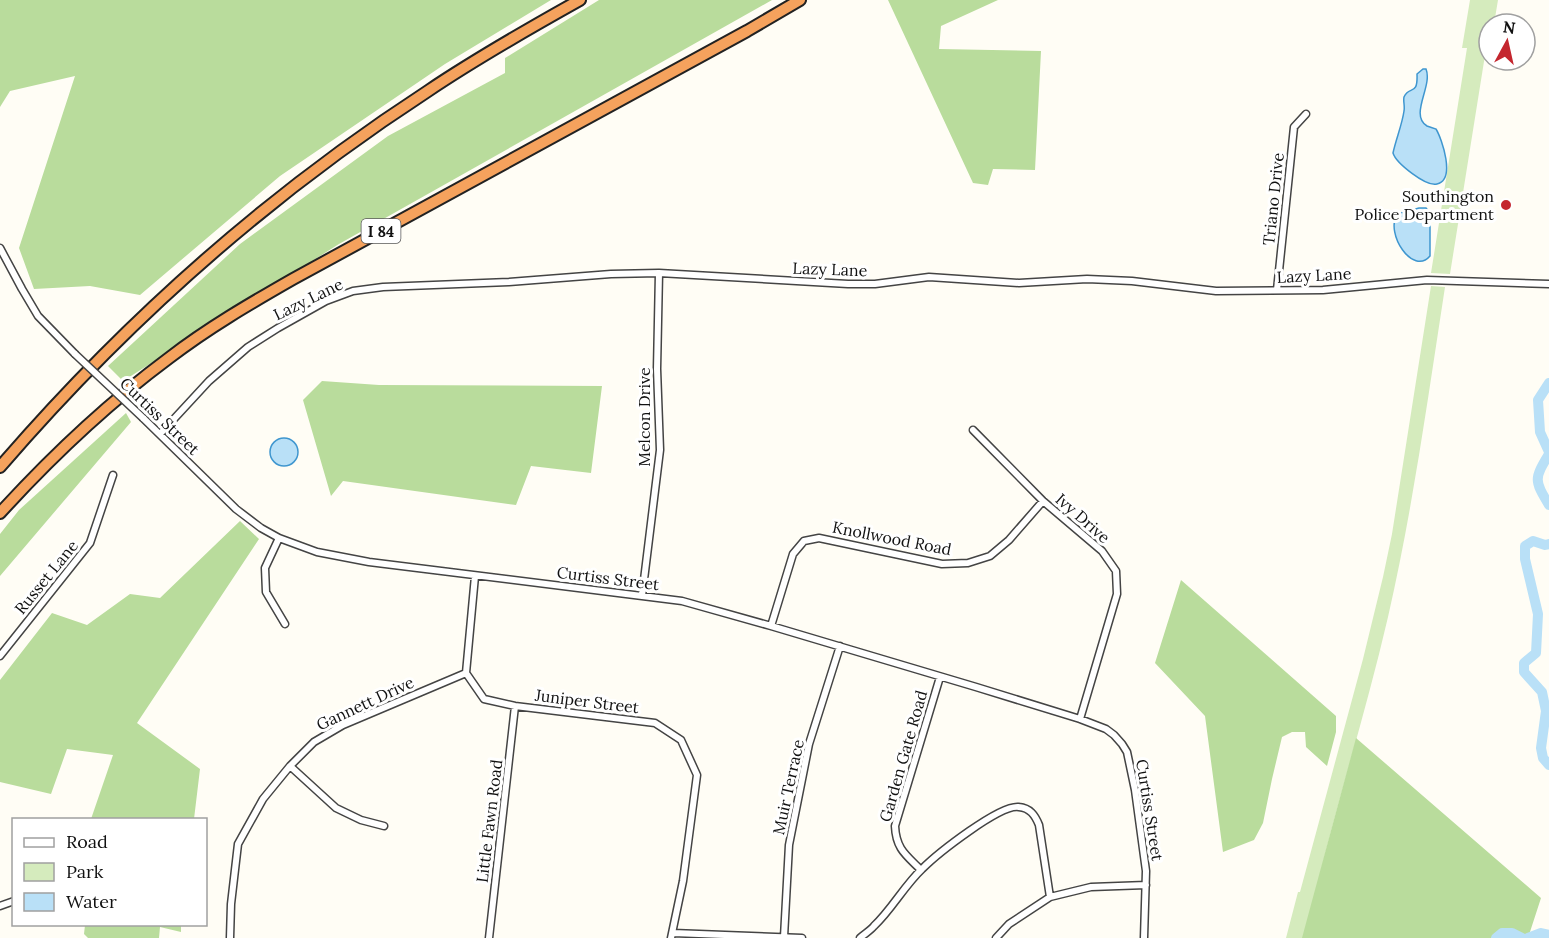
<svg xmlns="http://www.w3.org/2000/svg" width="1549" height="938" font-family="Lora,serif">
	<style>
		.green { fill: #d5ebbd }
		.forest { fill: #b9dc9c }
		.water { fill: #b9e0f7; stroke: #3f96cf; stroke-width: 1.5 }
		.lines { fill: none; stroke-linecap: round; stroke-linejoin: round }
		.river { stroke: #b9e0f7; stroke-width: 10 }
		.street-casing { stroke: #444; stroke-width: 9 }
		.highway-casing { stroke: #222; stroke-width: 14 }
		.street { stroke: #fff; stroke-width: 6 }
		.highway { stroke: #f5a25d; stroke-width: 10 }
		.street-bridge-casing { stroke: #444; stroke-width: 9; stroke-linecap: butt }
		.street-bridge { stroke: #fff; stroke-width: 6 }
		.poi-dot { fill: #c4262e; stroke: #fff; stroke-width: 2 }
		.labels { text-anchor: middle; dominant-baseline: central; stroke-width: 6; stroke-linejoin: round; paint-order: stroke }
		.shield { fill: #fff; stroke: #585858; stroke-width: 1.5 }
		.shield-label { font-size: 15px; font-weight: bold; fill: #111 }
		.poi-label { font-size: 16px; fill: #111; stroke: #fff; text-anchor: end }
		.street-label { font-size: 16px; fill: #111; stroke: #fff }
	</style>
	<rect width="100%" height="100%" fill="#fffdf5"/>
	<path class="green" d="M1470,0h28l-4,24h-5v25h-3l-36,225 -19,-1 36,-225h-5z
		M1431,286l14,1c-17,110 -32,221 -57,330 -25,108 -60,213 -83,321h-19l12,-46h2l63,-233 20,-82 9,-43z"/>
	<path class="forest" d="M0,0h551l-106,64 -165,112 -140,119 -50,-9 -56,3 -15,-41 56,-172 -65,15 -10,16z
		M599,0h173l-433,244 -216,137 -15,-15 132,-122 148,-108 117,-63v-15z
		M888,0h110l-57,26 -2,23 102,2 -6,119 -42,-1 -5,16 -15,-2z
		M322,381l57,4 223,1 -11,87 -60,-7 -15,39 -173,-24 -12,15 -28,-96z
		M126,413l5,9 -131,154v-42l19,-24z
		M240,521l19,18 -122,184 63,46 -6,50h-103l22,-64 -46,-6 -16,45 -51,-12v-102l52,-67 35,12 43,-31 30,4z
		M1181,580l155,136v16l-9,34 -21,-19 -1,-15h-13l-10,5 -10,42 -9,44 -9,17 -31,12 -18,-136 -50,-53z
		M1356,738l185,160 -13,40h-226z
		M85,925v-1l96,1v7l-21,-5 -1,11h-71l-4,-4z"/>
	<path class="water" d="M1423,69h3c7,17 -17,46 1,57 3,1 6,2 9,3 6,10 20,51 1,55 -11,3 -41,-21 -44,-31 3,-14 9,-28 11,-42 1,-5 -1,-10 0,-14 5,-12 14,0 13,-23z
		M1419,208h7l4,5v43c-17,20 -45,-22 -33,-42z
		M270 452a14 14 0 1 1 28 0a14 14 0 1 1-28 0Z"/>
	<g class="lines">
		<path class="river" d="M1549,383l-11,17 2,32 9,20
			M1549,454c-15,25 -15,26 0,51
			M1549,544l-4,1 -12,-4 -8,5v13l13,55 -2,39 -12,10v9l18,20 4,19 -5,37 2,10 6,7
			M1496,938l6,-5h10l10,5
			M1528,938l13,-5 8,2"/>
		<g class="street-casing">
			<path id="street" d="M0,248l22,41 16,27 37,38
				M1277,290l17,-163 12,-13
				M143,418l93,91 25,19 18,10 38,14 52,10 313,39 89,25 205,61 104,32 26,10 8,6 8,9 5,8 8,38 11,81 -2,67
				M973,430l70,71 59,50 14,20 1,23 -37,125
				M160,434l49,-53 39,-34 30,-19 48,-27 27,-10 30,-4 126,-5 102,-8 48,-1 189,11h27l54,-7 90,6 68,-4 45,2 84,10 107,-1 104,-10 122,4
				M279,538l-14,30 1,24 19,32
				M475,576l-9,97 18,26 31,7 140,17 26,17 16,35 -14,106 -12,57
				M642,596l18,-146 -3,-81 2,-96
				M771,626l22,-72 11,-13 15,-3 123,26 26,-1 22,-7 19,-16 34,-39
				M0,656l90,-113 23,-68
				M290,766l46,42 25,12 23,6
				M921,870c-15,-15 -25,-21 -26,-44l45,-149
				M0,906l14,-5
				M673,933l129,5
				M784,937l5,-92 20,-101 31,-98
				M230,938l1,-34 7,-60 25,-45 27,-33 24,-24 29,-17 123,-52
				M489,938l26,-232
				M860,938c4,-4 10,-7 14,-12 18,-17 30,-40 48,-57 15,-15 78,-65 97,-62 11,1 16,8 20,18l11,72
				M996,938l13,-14 41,-27 41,-10 55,-2"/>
		</g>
		<g class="highway-casing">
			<path id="highway" d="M0,467c124,-144 268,-272 428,-376 49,-33 100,-62 152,-91
				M0,513c52,-57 107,-109 169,-155 39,-30 82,-55 124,-79l454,-248 53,-31"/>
		</g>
		<use href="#street" class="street"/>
		<use href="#highway" class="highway"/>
		<g class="street-bridge-casing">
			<path id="street-bridge" d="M75,354l68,64"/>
		</g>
		<use href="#street-bridge" class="street-bridge"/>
	</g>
	<circle class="poi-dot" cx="1506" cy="205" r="6"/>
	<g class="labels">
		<rect class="shield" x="361.5" y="219" width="39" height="24" rx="4.5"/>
		<g class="shield-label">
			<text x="381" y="231">I 84</text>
		</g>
		<g class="poi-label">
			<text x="1494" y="196">Southington<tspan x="1494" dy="18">Police Department</tspan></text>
		</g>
		<g class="street-label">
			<text transform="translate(1273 199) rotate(-84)">Triano Drive</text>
			<text transform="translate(830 269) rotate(2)">Lazy Lane</text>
			<text transform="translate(1314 275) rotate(-3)">Lazy Lane</text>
			<text transform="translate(308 299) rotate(-26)">Lazy Lane</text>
			<text transform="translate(160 416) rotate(44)">Curtiss Street</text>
			<text transform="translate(644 417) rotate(-90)">Melcon Drive</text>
			<text transform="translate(1083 518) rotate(41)">Ivy Drive</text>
			<text transform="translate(892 538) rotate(11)">Knollwood Road</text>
			<text transform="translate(46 577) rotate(-51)">Russet Lane</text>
			<text transform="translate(608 578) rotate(7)">Curtiss Street</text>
			<text transform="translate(587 701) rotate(7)">Juniper Street</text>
			<text transform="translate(365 703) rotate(-25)">Gannett Drive</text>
			<text transform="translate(903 756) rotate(-74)">Garden Gate Road</text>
			<text transform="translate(788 787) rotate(-78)">Muir Terrace</text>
			<text transform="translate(1150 810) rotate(81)">Curtiss Street</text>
			<text transform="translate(489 821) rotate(-83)">Little Fawn Road</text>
		</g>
	</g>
	<rect x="12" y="818" width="195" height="108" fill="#ffffff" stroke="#a0a0a0" stroke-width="1.5"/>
	<rect x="24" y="838" width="30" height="9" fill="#ffffff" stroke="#a0a0a0" stroke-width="1.5"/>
	<text x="66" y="848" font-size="18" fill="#111111">Road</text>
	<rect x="24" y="863" width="30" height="18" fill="#d5ebbd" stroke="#a0a0a0" stroke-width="1.5"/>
	<text x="66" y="878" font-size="18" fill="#111111">Park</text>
	<rect x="24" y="893" width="30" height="18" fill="#b9e0f7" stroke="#a0a0a0" stroke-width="1.5"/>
	<text x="66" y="908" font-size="18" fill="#111111">Water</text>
	<g transform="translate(1507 42) rotate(8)"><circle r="28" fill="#ffffff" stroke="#a0a0a0" stroke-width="1.5"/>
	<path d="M0-4.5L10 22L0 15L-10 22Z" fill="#c4262e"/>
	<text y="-9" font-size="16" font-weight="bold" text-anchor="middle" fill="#111111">N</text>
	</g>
</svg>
